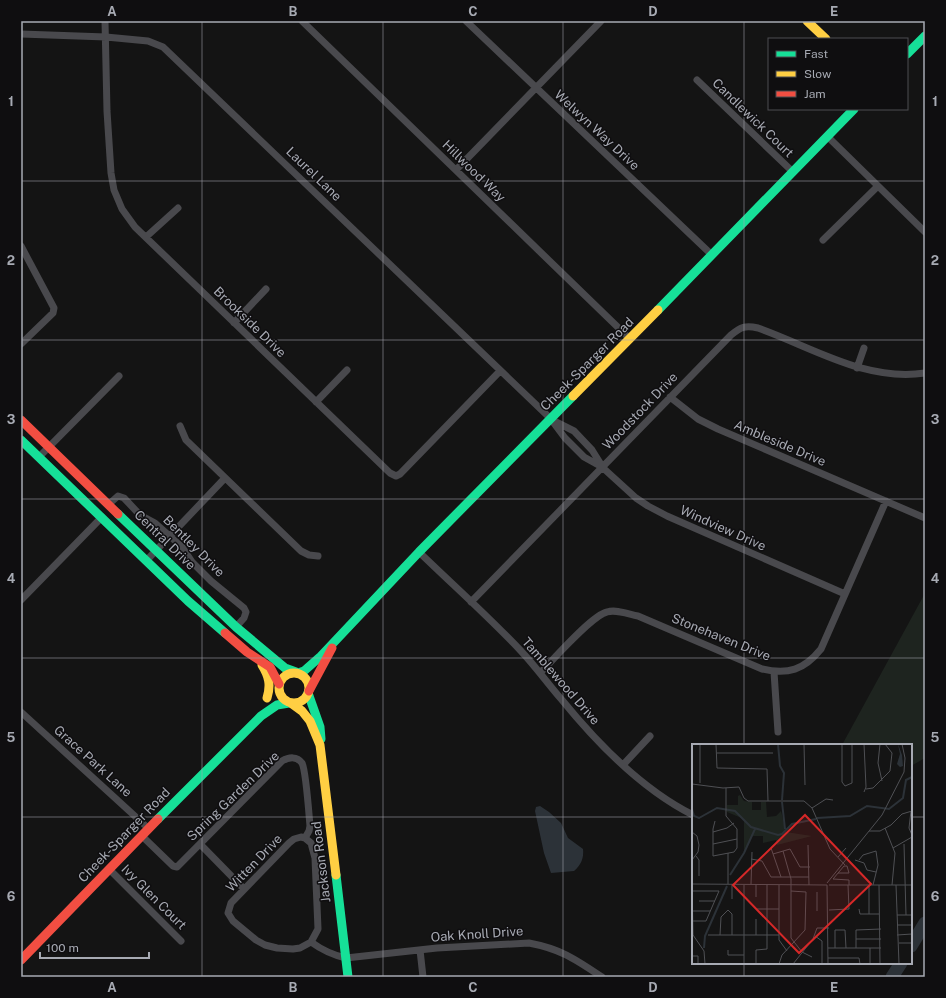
<svg xmlns="http://www.w3.org/2000/svg" width="946" height="998" font-family="'Public Sans',sans-serif">
	<style>
		.green { fill: #1e241f }
		.water { fill: #2c3238 }
		.lines { fill: none; stroke-linecap: round; stroke-linejoin: round }
		.river { stroke: #2c3238; stroke-width: 13 }
		.street { stroke: #49494d; stroke-width: 7 }
		.fast { stroke: #16e098; stroke-width: 9 }
		.slow { stroke: #ffcf43; stroke-width: 9 }
		.jam { stroke: #f24e42; stroke-width: 9 }
		.grid { fill: none; stroke: #a7aab3; stroke-width: 1; stroke-opacity: 0.55 }
		.labels { text-anchor: middle; dominant-baseline: central; stroke-width: 3; stroke-linejoin: round; paint-order: stroke }
		.street-label { font-size: 13px; fill: #a7aab3; stroke: #0f0e10 }
		.inset-river { fill: none; stroke: #2c3238; stroke-width: 2 }
		.inset-road { fill: none; stroke: #4f5054; stroke-width: 1 }
		.view { fill: #d62828; fill-opacity: 0.15; stroke: #d62828; stroke-width: 2 }
		.inset-edge { fill: none; stroke: #a7aab3; stroke-width: 2 }
		.neatline { fill: none; stroke: #a7aab3; stroke-width: 1.5 }
		.grid-label { font-size: 13px; text-anchor: middle; font-weight: bold; fill: #a7aab3 }
	</style>
	<rect width="100%" height="100%" fill="#141414"/>
	<path class="green" d="M924,595l1,1v162l-14,8v-21h-69z"/>
	<path class="water" d="M540,806l9,6 12,11 7,15 15,11c1,9 -2,16 -9,22l-23,2 -7,-20 -9,-42 1,-4z"/>
	<g class="lines">
		<path class="river" d="M911,946l14,-23
			M892,977l9,-14"/>
		<path class="street" d="M105,21l2,90 4,62 3,17 8,19 13,18 255,246 6,3 4,-2 100,-103
			M302,21l328,318
			M466,21l246,234
			M21,34l85,3 42,4 15,6 387,371 15,20 19,19 18,10 34,31 12,8 19,10 178,78
			M697,80l96,92
			M828,137l97,95
			M456,170l145,-149
			M146,237l32,-29
			M823,240l55,-54
			M21,246l33,62 -1,5 -32,31
			M234,323l32,-34
			M857,368l7,-20
			M670,397l28,22 20,10 207,89
			M316,402l31,-32
			M552,420l22,11 18,19 10,16
			M180,426l6,14 115,111 8,4 9,1
			M39,457l80,-81
			M109,504l9,-8 6,2 16,17 15,8 27,24 10,15 19,19 33,27 2,4 -2,6 -8,9
			M419,552c34,33 70,65 102,99 15,16 27,33 41,49 35,43 81,90 131,115
			M146,561l79,-83
			M21,600l81,-83
			M471,602l260,-267c10,-8 14,-10 27,-7 54,19 107,54 167,45
			M774,672l4,60
			M540,673c13,-13 52,-58 67,-61 9,-3 21,2 31,4l124,53c26,6 42,1 59,-20l65,-148
			M21,712l128,117
			M623,765l27,-29
			M142,836l31,30 4,1 105,-106c7,-4 15,-5 20,2 4,8 7,52 8,63l-1,5 -4,7
			M301,837l4,1 6,5 4,15 3,71 -7,13 -11,6 -7,1 -16,-1 -12,-3 -9,-5 -23,-19 -5,-8 3,-10 58,-60 5,-4z
			M200,844l44,45
			M109,869l72,72
			M311,942c11,8 21,13 35,16l91,-10 92,-5c32,6 46,16 73,34
			M420,950l3,27"/>
		<path class="fast" d="M907,54l18,-18
			M658,310l196,-201
			M21,440l167,161 37,32
			M118,514l118,113 49,41 11,4
			M298,673l6,-2 17,-15 98,-104 154,-156
			M308,693l12,34 1,12
			M158,819l103,-103 16,-11 12,-2
			M336,875l12,102"/>
		<path class="slow" d="M807,21l19,18
			M573,396l85,-86
			M262,665c7,11 9,20 5,33
			M279 688a15 15 0 1 1 30 0a15 15 0 1 1-30 0Z
			M291,703l11,8 8,10 10,24 16,130"/>
		<path class="jam" d="M21,420l97,94
			M225,633l22,19 23,15 9,17
			M309,691l23,-43
			M21,960l137,-141"/>
	</g>
	<path class="grid" d="M202,21v956M383,21v956M563,21v956M744,21v724M21,181h904M21,340h904M21,499h904M21,658h904M21,817h672M911,817h14M744,963v14"/>
	<g class="labels">
		<g class="street-label">
			<text transform="translate(753 118) rotate(44)">Candlewick Court</text>
			<text transform="translate(597 130) rotate(43)">Welwyn Way Drive</text>
			<text transform="translate(474 171) rotate(44)">Hillwood Way</text>
			<text transform="translate(314 174) rotate(44)">Laurel Lane</text>
			<text transform="translate(250 322) rotate(44)">Brookside Drive</text>
			<text transform="translate(587 364) rotate(-45)">Cheek-Sparger Road</text>
			<text transform="translate(640 411) rotate(-46)">Woodstock Drive</text>
			<text transform="translate(780 443) rotate(23)">Ambleside Drive</text>
			<text transform="translate(723 528) rotate(24)">Windview Drive</text>
			<text transform="translate(165 540) rotate(44)">Central Drive</text>
			<text transform="translate(194 546) rotate(45)">Bentley Drive</text>
			<text transform="translate(721 637) rotate(22)">Stonehaven Drive</text>
			<text transform="translate(561 681) rotate(49)">Tamblewood Drive</text>
			<text transform="translate(93 761) rotate(42)">Grace Park Lane</text>
			<text transform="translate(233 796) rotate(-44)">Spring Garden Drive</text>
			<text transform="translate(124 835) rotate(-46)">Cheek-Sparger Road</text>
			<text transform="translate(321 862) rotate(-97)">Jackson Road</text>
			<text transform="translate(254 863) rotate(-46)">Witten Drive</text>
			<text transform="translate(154 897) rotate(45)">Ivy Glen Court</text>
			<text transform="translate(477 934) rotate(-4)">Oak Knoll Drive</text>
		</g>
	</g>
	<g transform="translate(692 744)">
		<rect width="220" height="220" fill="#141414"/>
		<path d="M48,51l4,6 8,1v8h9v-8h5l1,15 9,-1 5,-5 5,21 26,4 -35,9 -1,-5 -13,3v-7h-11l-8,17v-34l-17,-7v-7h11v-9z" fill="#1e241f"/>
		<path d="M206,0l4,11 1,11 -3,1 -3,-3 3,-10z" fill="#2c3238"/>
		<path class="inset-river" d="M86,0l2,22 4,7 -2,27M90,58l3,27M0,65l2,7 5,2 18,-10 18,3 16,16 27,8 4,-1 10,-10 24,-5M125,74l33,-2 17,-10 22,3 14,-11 3,-18 6,-3M38,131l14,-22 11,-24M12,204l1,-12 22,-50"/>
		<path class="inset-road" d="M24,0l1,24 50,1 1,32M112,0l1,41M150,0v38l3,4 7,-3v-39M188,0l-2,19 4,18M25,9h56M8,39v-39M0,40l31,4 16,-1 5,11 4,3h56l8,7 18,41 15,16M174,45l7,-1 17,-17 2,-18 -7,-9M172,48l2,-5 -2,-43M120,64l14,-9 7,1M219,67l-2,17 3,7M23,77l-2,8v27l21,-4 3,-4v-19l-11,-13v-28M193,84l10,25 -3,32M177,87h11l11,-6 11,-11 10,-3M0,88l5,4 2,9 -1,7 -6,8M21,88l14,-4 7,-5M21,100l24,-5M212,100l2,71M116,101l1,40M79,104l10,29M201,104l19,-11M91,107l8,28v59l11,14 10,5M81,110l17,-5 10,18h10M4,112l3,4v16M146,113l8,-9M59,115l11,2 9,16h38M163,116l9,3 3,7 9,2M167,116l4,-5 13,-4 2,14 -5,20M146,129h11l-2,-7h-3l-11,13 16,1v5M135,139l55,-68 22,-43 1,-14 -3,-14M0,140l135,1M0,140l1,51 11,16 1,13M36,140v-31M40,140v15M59,140l1,-32M64,140v13M52,141v79M87,141v55l8,11M135,141l1,79M137,141h83M177,141v29M187,141l1,79M204,141l3,79M0,147h27l-13,30h-14M125,148v19M7,157h16M64,165h23M167,165l1,5h19M137,166l20,-1 -1,-24M0,167h18M205,171h15M64,175v16M205,181h15M16,191h71M28,191l1,-18 7,-7 4,4v21M205,191l15,-1M123,192l7,5v23M164,195h25M207,199h13M136,204h53M143,204v-18h10l1,18M164,204v-18l25,-1M178,204v16M36,206v5h16M0,212h6v8M136,214h31l1,6M64,220v-14l11,-1v-65M87,220l3,-9 23,-25 1,-38 -15,-1M101,220l20,-25 4,-11h12"/>
		<path class="view" d="M113,71l66,69 -72,69 -66,-68z"/>
		<rect width="220" height="220" class="inset-edge"/>
	</g>
	<rect width="946" height="998" fill="none" stroke="#0f0e10" stroke-width="44"/>
	<rect x="768" y="38" width="140" height="72" fill="#0f0e10" stroke="#4c4c51"/>
	<rect x="776" y="51" width="20" height="6" fill="#16e098" stroke="#4c4c51"/>
	<text x="804" y="58" font-size="12" fill="#a7aab3">Fast</text>
	<rect x="776" y="71" width="20" height="6" fill="#ffcf43" stroke="#4c4c51"/>
	<text x="804" y="78" font-size="12" fill="#a7aab3">Slow</text>
	<rect x="776" y="91" width="20" height="6" fill="#f24e42" stroke="#4c4c51"/>
	<text x="804" y="98" font-size="12" fill="#a7aab3">Jam</text>
	<path d="M40 952v6h109v-6" fill="none" stroke="#a7aab3" stroke-width="2"/>
	<text x="46" y="952" font-size="12" fill="#a7aab3" stroke="#0f0e10" stroke-width="3" paint-order="stroke">100 m</text>
	<rect x="22" y="22" width="902" height="954" class="neatline"/>
	<g class="grid-label">
		<text x="112" y="16">A</text>
		<text x="293" y="16">B</text>
		<text x="473" y="16">C</text>
		<text x="653" y="16">D</text>
		<text x="834" y="16">E</text>
		<text x="11" y="106">1</text>
		<text x="935" y="106">1</text>
		<text x="11" y="265">2</text>
		<text x="935" y="265">2</text>
		<text x="11" y="424">3</text>
		<text x="935" y="424">3</text>
		<text x="11" y="583">4</text>
		<text x="935" y="583">4</text>
		<text x="11" y="742">5</text>
		<text x="935" y="742">5</text>
		<text x="11" y="901">6</text>
		<text x="935" y="901">6</text>
		<text x="112" y="992">A</text>
		<text x="293" y="992">B</text>
		<text x="473" y="992">C</text>
		<text x="653" y="992">D</text>
		<text x="834" y="992">E</text>
	</g>
</svg>
